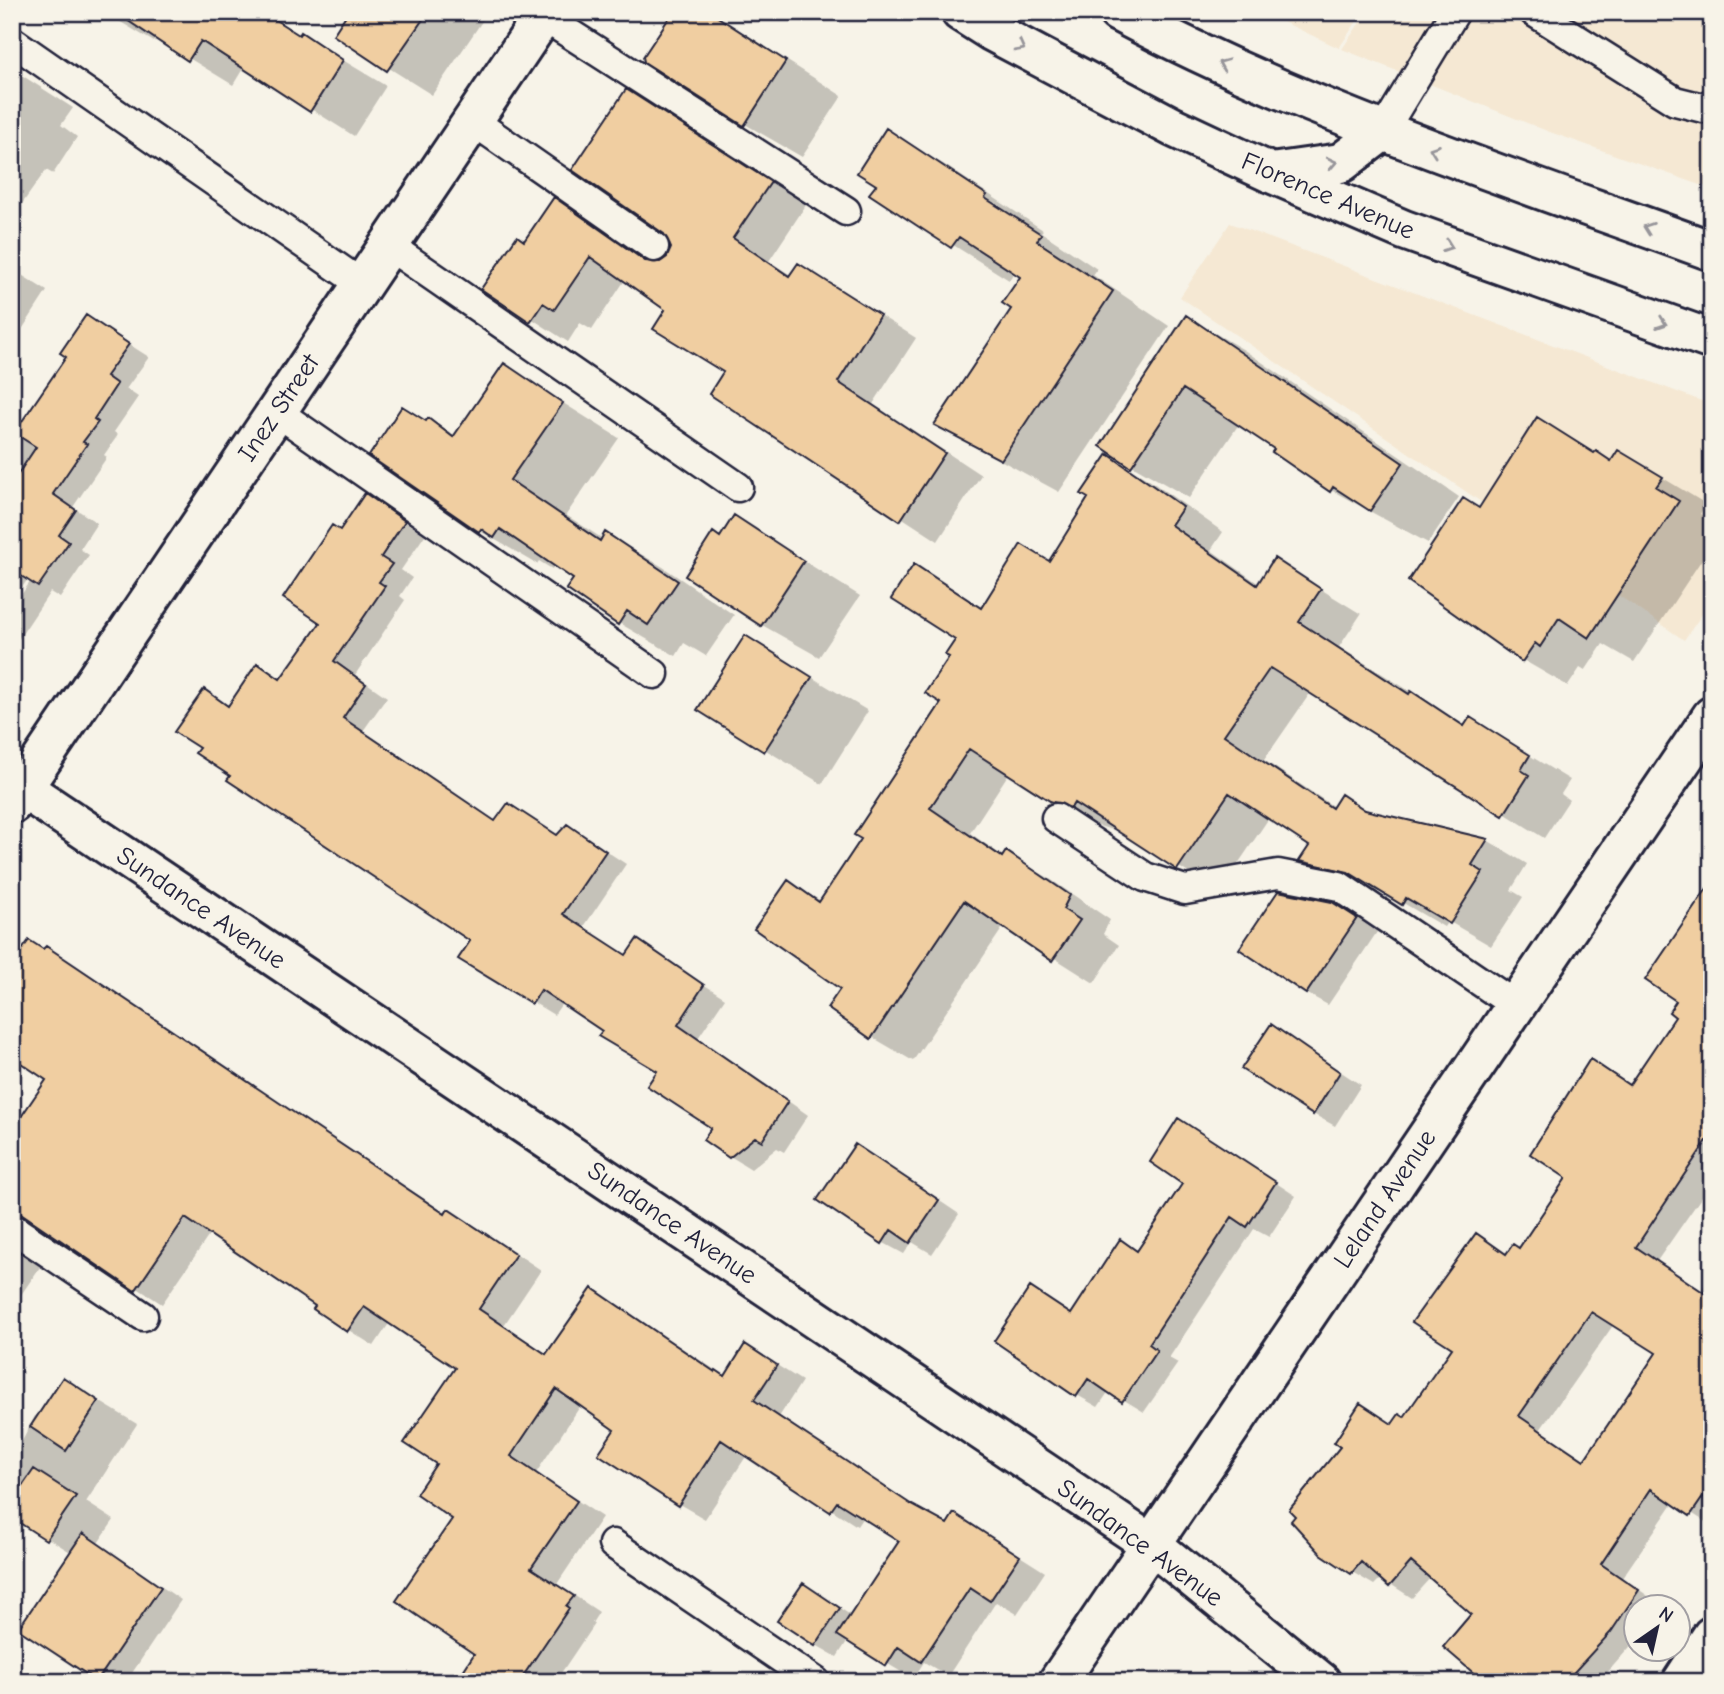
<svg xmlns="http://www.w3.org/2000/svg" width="1724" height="1694" font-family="'Comic Neue',sans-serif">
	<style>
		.built { fill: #f5e8d3 }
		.shadow { fill: #0003; fill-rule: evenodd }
		.building { fill: #f0cea1; stroke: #22223b; stroke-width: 2; fill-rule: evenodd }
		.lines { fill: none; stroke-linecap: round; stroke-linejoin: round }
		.lane-casing { stroke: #22223b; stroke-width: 33 }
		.street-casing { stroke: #22223b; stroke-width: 44 }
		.secondary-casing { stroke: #22223b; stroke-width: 44 }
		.lane { stroke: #f7f3e8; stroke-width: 28 }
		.street { stroke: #f7f3e8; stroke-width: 38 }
		.secondary { stroke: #f7f3e8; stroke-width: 38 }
		.oneway { stroke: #97959a }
		.labels { text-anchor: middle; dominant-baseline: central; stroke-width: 5; stroke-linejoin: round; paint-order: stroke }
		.street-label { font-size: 26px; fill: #22223b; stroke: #f7f3e8 }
	</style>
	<rect width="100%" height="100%" fill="#f7f3e8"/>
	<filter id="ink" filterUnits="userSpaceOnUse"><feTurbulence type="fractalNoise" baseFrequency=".0143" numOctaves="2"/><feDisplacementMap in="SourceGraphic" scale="14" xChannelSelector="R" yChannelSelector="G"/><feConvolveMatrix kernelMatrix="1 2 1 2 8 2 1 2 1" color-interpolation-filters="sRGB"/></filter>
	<g filter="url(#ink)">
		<path class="built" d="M1262,12h101l-24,36z
			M1367,12h345v177l-165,-58 -205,-82z
			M1230,223l482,182v195l-28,40 -504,-343z"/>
		<path class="shadow" d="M104,12h177l-5,8 110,66 -32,50 -110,-69 -11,18 -77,-47 -2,4z
			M350,12h134l3,2 -55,81 -97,-61z
			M681,12h30l131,84 -40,61 -57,-33z
			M12,69l61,39 -12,17 16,12 -24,37 -7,-4 -34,48z
			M663,113l143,92 -37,56 23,15 43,11 81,51 -43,66 108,71 -43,66 -227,-148 14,-21 -58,-62 -42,-30 -33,50 -12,-7 -12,19 -84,-54 41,-46 29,-42 98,63 9,1 8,-6 3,-10z
			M886,131l57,33 100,66 -2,2 56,37 -4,6 76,51 -110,166 -123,-67 77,-116 9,-33 -7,-5 -6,9 -137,-86 6,-10z
			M12,269l35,22 -35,54z
			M86,317l63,40 -23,32 12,8 -24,35 4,3 -14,20 3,2 -34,50 24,16 -17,26 9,6 -29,43 -10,-6 -38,57v-41l23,-33 -3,-2 -20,29v-163l56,-83z
			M1187,317l57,33 215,147 -31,46 -97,-53 -92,-66 -50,74 -57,-33z
			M504,366l115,72 -53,77 37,24 3,-5 57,33 71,48 -28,41 -22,-13 -8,13 -57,-33 -43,-45 -21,-14 -3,5 -13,-8 -2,3 -57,-33 -109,-76 58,-35 27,16z
			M1538,419l74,44 7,-11 44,26 43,26 -6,10 12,7v23l-78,118 -31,-18 -18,27 -5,-3 -12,18 -45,-26 -113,-80 71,-70z
			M1109,457l40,23 74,52 -12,18 48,34 16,-23 86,53 -22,33 127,79 5,-6 99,60 -9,14 8,6 -25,38 -233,-146 -47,68 70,47 7,-11 30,17 116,27 40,24 -16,26 12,7 -32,49 -43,-25 -4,6 -56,-33 -47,-10 -40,-23 10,-15 -42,-28 -50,74 -104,-65 -3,3 -19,-6 -84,-51 -39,60 34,24 2,-3 41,23 63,43 -7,14 16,11 -25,38 -90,-57 -91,135 -41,-24 -30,-49 -54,-106 33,19 42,-62 81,-136 7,-46 6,-17 -43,-73 69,41 67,-45 40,-65z
			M365,495l60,40 -24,35 11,8 -12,18 5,4 -50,75 32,22 -24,34 134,91 32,-5 29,19 30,3 38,25 -43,64 44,28 10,-14 88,56 -27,40 110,77 -24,37 -7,-4 -26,21 -21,-13 -17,-29 -53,-56 -97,-69 -9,13 -94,-57 12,-18 -240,-164 -31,-28 3,-56 26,15 28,-41 24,14 41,-58 18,-90z
			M735,518l125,78 -41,61 -57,-32 -41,-86z
			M745,637l123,74 -46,73 -122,-74z
			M1705,891l7,4v287l-55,79 44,29 11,-16v252l-38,-24 -52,76 38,26 -24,2v34l-37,42h-113l-12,-69 -43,-36 -19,21 -31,-20 -7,7 -22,-13 41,-146 12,-7 49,-71 22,-112 32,19 11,-5 159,-234v-15l-31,-21zM1614,1324l44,28 -72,109 -46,-31z
			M1354,916l23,16 -49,73 -22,-12z
			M46,948l401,266 2,-3 26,15 66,44 -37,55 44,30 44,-65 134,87 46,-15 30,19 -23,36 157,103 11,7 8,-12 90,57 -28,42 -21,-12 -48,74 -24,-14 -11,17 -65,-39 -11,17 -21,-12 8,-47 28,18 49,-75 -38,-24 -6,9 -110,-71 -42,64 -26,-15 -62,-74 -36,-25 -45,68 66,44 -45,67 42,28 -7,11 2,1 -39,58h-97l19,-29 -22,-135 -17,-54 19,-96 -67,-46 -16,24 -59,-37 2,-3 -107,-72 -48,70 -122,-79 -15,8 -4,11 7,14 12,9 -28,41v-175l36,-54 -36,-50v-78l8,5z
			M1271,1026l90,59 -26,41 -22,-12z
			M1200,1133l96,63 -27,41 -15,-8 -85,129 9,5 -34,49 -35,-21 -11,16 -21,-12 -46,-106 42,26 48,-74 18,11 46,-69z
			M876,1158l83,56 -27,40 -20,-12 -8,12 -22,-12z
			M64,1380l73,44 -51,78 28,18 -16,23 83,57 -55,82h-23l-82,-53 51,-76 -60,-37 9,-24 -9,-5v-26l25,-49 4,2zM76,1432h4l-9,14 -1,-1z"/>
		<path class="building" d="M115,12h148l36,23 2,-3 42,28 -33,52 -109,-71 -13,20z
			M348,12h80l-41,59 -54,-36z
			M673,12h37l76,49 -42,65 -100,-64 -1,-5z
			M626,89l145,93 -38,56 56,38 9,-13 82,52 -42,67 107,71 -45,68 -191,-127 14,-22 -70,-43 12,-19 -75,-53 -36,53 -11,-7 -13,19 -49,-33 36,-53 7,5 30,-44 91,64 15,1 7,-5 4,-9 -7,-14 -92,-64z
			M886,128l101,67 -2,3 56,36 -4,7 76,50 -112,169 -67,-35 77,-116 -9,-6 18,-26 -61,-40 -8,11 -82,-54 7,-9 -19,-12z
			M86,315l43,29 -23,32 11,8 -23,35 4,3 -15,20 4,2 -34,50 23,16 -17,25 10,7 -31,45 -26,-17v-87l24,-36 -22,-14 52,-76 -6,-4z
			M1186,315l217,148 -33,48 -37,-24 -3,5 -58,-40 2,-3 -91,-60 -52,78 -31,-21z
			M504,363l59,40 -53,77 90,61 5,-9 73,49 -30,44 -21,-14 -9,14 -52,-36 7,-10 -73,-50 -6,9 -13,-9 -2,3 -110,-76 33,-50 24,15 2,-3 25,19z
			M1537,417l57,36 2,-2 15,10 7,-11 45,27 -7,10 23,14 -90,137 -30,-20 -19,29 -5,-4 -13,19 -114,-81 55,-83 16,10z
			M1108,454l75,53 -12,18 86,60 17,-27 47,31 -22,33 110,72 2,-3 53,35 6,-9 60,38 -9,15 8,5 -26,41 -233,-148 -46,67 108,73 9,-14 24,16 123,29 -16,26 11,7 -33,52 -44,-26 -4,7 -54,-33 -49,-11 10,-15 -80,-53 -52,77 -103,-67 -3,5 -21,-7 -81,-52 -39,59 72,49 4,-6 64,44 -7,14 17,11 -28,41 -88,-60 -93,138 -44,-31 13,-19 -86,-60 34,-49 31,22 42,-63 -7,-4 87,-132 -16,-10 24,-36 -4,-2 10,-15 -64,-41 23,-35 67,44 40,-64 28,17 39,-63 -7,-4z
			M365,493l40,28 -24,36 11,7 -13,18 6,4 -51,75 32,23 -23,34 152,103 13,-18 49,32 10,-11 39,27 -43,63 63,41 11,-16 67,46 -26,40 110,76 -26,40 -7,-4 -26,21 -26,-18 8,-12 -64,-42 10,-15 -59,-35 4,-5 -61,-41 -9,14 -74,-45 12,-18 -243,-161 3,-4 -35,-23 4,-5 -25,-16 30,-43 24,17 29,-43 23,16 40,-56 -37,-25 49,-73 8,5z
			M734,515l70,46 -43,65 -76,-50 28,-44 7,5z
			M745,635l67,42 -48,75 -67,-42z
			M1712,881v252l-76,114 76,51v186l-22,32 -39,-27 -50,75 38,26 -28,42 -46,50h-81l-41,-35 28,-33 -60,-52 -22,25 -28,-25 -10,12 -30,-20 -30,-33 4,-5 -6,-6 51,-63 -6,-4 26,-40 32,21 7,-10 5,3 48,-69 -40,-26 64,-89 30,21 7,-10 6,4 47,-70 -36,-24 60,-95 39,26 46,-68 -6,-5 7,-11 -31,-21zM1591,1312l65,41 -72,107 -65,-44z
			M1278,891l54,11 25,16 -51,76 -67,-45z
			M29,940l14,9 3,-3 399,268 3,-5 68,45 -37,55 67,45 46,-66 123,84 1,-2 9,6 20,-32 32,21 -23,35 158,105 35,19 7,-11 66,43 -30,45 -20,-13 -49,74 -23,-15 -12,19 -49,-31 62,-94 -62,-39 -7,10 -109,-72 -43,66 -80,-52 16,-24 -58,-41 -45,67 66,45 -46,67 43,28 -8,10 3,2 -50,74h-63l18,-28 -78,-53 56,-82 -36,-25 20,-30 -32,-21 51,-75 -91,-61 -17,25 -34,-23 2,-3 -130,-88 -50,73 -123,-84v-77l34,-50 -34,-23v-93z
			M1271,1024l69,48 -27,43 -72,-46z
			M1178,1118l98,64 -29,45 -15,-10 -83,127 8,6 -35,52 -34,-23 -12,18 -82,-56 36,-54 41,27 49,-75 17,12 45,-67 -32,-22z
			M855,1144l84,56 -29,43 -19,-13 -9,14 -65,-44z
			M63,1377l36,24 -33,50 -36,-24z
			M34,1469l42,27 -30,44 -34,-22v-17z
			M83,1533l78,54 -64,94 -79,-52z
			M803,1583l37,25 -25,38 -38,-25z"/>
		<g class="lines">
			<g class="lane-casing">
				<path id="lane" d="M536,12l310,199
					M1534,12l141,89 28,7 9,-5
					M12,41l351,244
					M473,121l181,126
					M1383,131l72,-119
					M389,246l349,241
					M277,412l377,262
					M1056,818l89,59 40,13 93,-16 61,12 176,119
					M12,1228l131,88
					M613,1544l203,138"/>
			</g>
			<g class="street-casing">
				<path id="street" d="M12,781l1139,763 170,138
					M12,804l534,-792
					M1682,1682l30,-46"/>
			</g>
			<g class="secondary-casing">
				<path id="secondary" d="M961,12l30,19 182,96 98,46 133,57 308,110
					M1118,12c188,100 394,166 594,239
					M1271,173l70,-10 42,-32
					M1058,1682l654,-966"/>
			</g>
			<use href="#lane" class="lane"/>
			<use href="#street" class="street"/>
			<use href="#secondary" class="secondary"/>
		</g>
		<defs><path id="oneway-chevron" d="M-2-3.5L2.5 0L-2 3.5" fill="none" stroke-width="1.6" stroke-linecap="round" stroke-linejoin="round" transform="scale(1.75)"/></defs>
		<g class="oneway">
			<use href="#oneway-chevron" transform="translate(1020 47) rotate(28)"/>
			<use href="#oneway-chevron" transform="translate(1223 64) rotate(-157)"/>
			<use href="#oneway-chevron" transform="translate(1434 150) rotate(-160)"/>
			<use href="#oneway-chevron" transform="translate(1332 163) rotate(-12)"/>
			<use href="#oneway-chevron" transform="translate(1648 228) rotate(-160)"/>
			<use href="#oneway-chevron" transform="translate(1448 246) rotate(20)"/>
			<use href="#oneway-chevron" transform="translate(1662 323) rotate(19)"/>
		</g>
	</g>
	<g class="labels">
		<g class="street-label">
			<text transform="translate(1328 196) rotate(23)">Florence Avenue</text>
			<text transform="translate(279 408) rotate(-56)">Inez Street</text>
			<text transform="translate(201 908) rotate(34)">Sundance Avenue</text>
			<text transform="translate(1385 1199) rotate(-56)">Leland Avenue</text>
			<text transform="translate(672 1223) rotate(34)">Sundance Avenue</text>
			<text transform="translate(1140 1543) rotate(36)">Sundance Avenue</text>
		</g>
	</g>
	<rect width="1724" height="1694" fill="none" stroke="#f7f3e8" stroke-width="42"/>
	<rect x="21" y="21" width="1682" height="1652" fill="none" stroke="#22223b" stroke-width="2.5" filter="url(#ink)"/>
	<g transform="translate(1657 1628) rotate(34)"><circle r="33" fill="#f7f3e8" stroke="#a29fa3" stroke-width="2"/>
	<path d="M0-5L12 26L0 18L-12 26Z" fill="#22223b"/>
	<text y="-10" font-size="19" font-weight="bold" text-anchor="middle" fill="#22223b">N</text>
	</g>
</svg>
